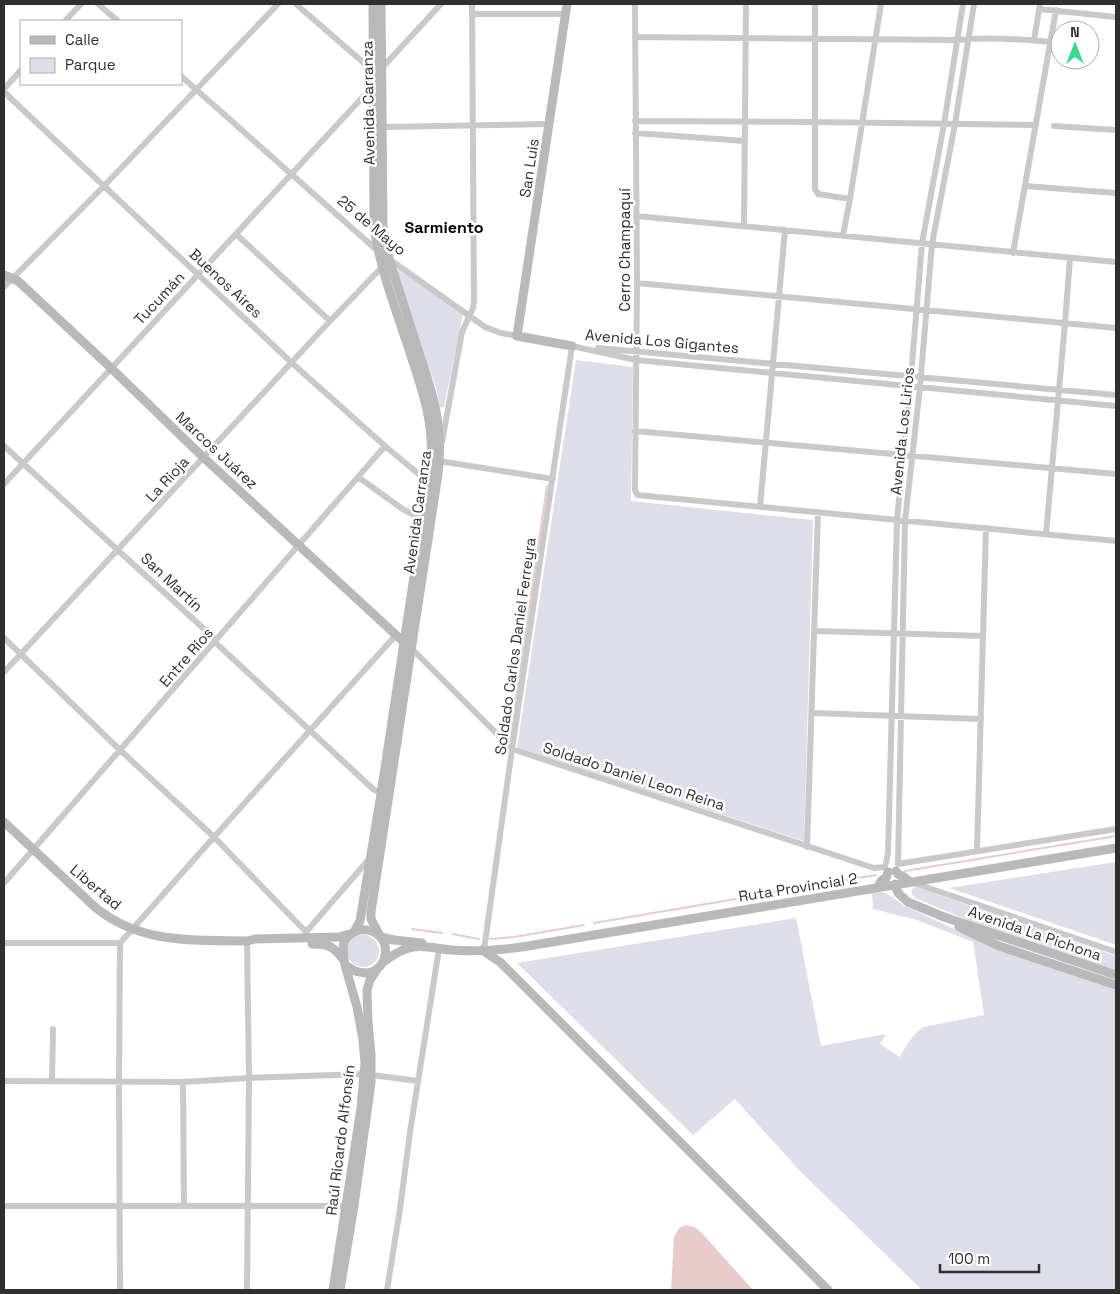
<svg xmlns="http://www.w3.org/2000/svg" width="1120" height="1294" font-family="'Space Grotesk',sans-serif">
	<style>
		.green { fill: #dedeeb }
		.water { fill: #eacbcc }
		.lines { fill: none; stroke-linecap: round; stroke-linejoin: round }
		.stream { stroke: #eacbcc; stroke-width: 2 }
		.street { stroke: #c9c9c9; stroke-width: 6 }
		.secondary { stroke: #b9b9b9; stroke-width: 9 }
		.labels { text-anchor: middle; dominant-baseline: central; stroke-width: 5; stroke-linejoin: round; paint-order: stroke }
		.street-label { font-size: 15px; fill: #2f2f2f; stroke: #fff }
		.neighbourhood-label { font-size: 16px; font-weight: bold; fill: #000; stroke: #fff }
	</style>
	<rect width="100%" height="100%" fill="#fff"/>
	<path class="green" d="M398,269l64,45v5l-18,88 -2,1 -2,-1 -4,-20 -40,-116z
		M576,360l57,7 -2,134 182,19 -9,321 -287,-93z
		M1116,862v83l-167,-57z
		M916,887l200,69v16l-120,-40 -81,-34 -3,-3v-6z
		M881,892l5,1 19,13 92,43 119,40v301h-194l-122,-119 -65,-72 -42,36 -176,-172 279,-45 25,128 65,-12 -6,10 20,13c6,-11 12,-22 23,-30l61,-12 -11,-73 -56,-22 -44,-11 -1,-16z
		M347 951a16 16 0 1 1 32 0a16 16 0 1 1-32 0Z"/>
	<path class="water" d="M686,1225l8,2 7,5 52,58h-82l3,-53 5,-9z"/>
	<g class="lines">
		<path class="stream" d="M510,738l37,-252
			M905,871l211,-35
			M744,897l132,-22
			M594,923l142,-24
			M412,929l30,4
			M453,934l26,5
			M490,939l24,-2 70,-12"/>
		<path class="street" d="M98,4l20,17
			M296,4l77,67
			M635,4l2,279 -2,207 2,5 479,46
			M815,4v185l3,5 32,5
			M974,4l-19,120 -23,120 -12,143 -15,134 -7,343 218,-35
			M1039,9l77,8
			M472,14h94
			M65,21l16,-17
			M635,37l321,3c31,-3 64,-1 94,2
			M1034,40l6,-36
			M381,69l60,-65
			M181,76l198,176
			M4,89l17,-19
			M4,92l288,271 93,83 36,30 8,2 4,-2
			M635,121l180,1 221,3
			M1054,126l62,4
			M382,127l167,-3
			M635,133l110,8
			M1025,186l91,7
			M636,216l480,46
			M744,226l2,-222
			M236,234l94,87
			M843,235l7,-36 31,-195
			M1013,253l43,-243
			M389,259l96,68 16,6 16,3
			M637,283l479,45
			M4,287l100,-101 174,-182
			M572,346l64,14 480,46
			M598,348l518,47
			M635,431l481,43
			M442,442l20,-110 11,-24 1,-7 -2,-297
			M4,446l211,193 2,5 156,145 10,6
			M439,461l114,18
			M358,477l46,33 19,9
			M4,484l370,-399
			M760,507l25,-277
			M1046,534l19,-211 5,-65
			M815,631l168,5
			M4,638l116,112 94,87 92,95 -1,6
			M411,648l101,101 362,119 11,-1
			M4,672l326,-351 55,-57
			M812,713l169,6
			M807,847l11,-335
			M977,851l9,-323
			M886,863l2,-10 9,-333 14,-143 11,-134 22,-119 19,-120
			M4,883l381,-437
			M914,883l202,69
			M306,932l64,-74
			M4,943h116
			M120,943l94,-106 182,-202
			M484,950l28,-201 60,-403
			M4,1081l179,1 66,-4 115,-4 54,7
			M52,1081l1,-52
			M183,1082l1,124
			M4,1206h346
			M120,1290l-1,-209 1,-138
			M247,1290l2,-212 -2,-137
			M387,1290l13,-81 10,-77 29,-183"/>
		<path class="secondary" d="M567,4l-50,332 55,10
			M4,275l14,6 93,87 93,90 204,188
			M4,822l92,86c45,36 96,32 151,33l8,-2 84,-2 14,-4
			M896,871l2,3 6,3 6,5
			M895,884l3,9 10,9 36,15 172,58
			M877,888l5,-8 4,-2 2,-6
			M959,927l40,19 117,39
			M360,930c37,-3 31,50 -1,42 -5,-1 -9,-4 -14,-7 -3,-17 -5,-29 15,-35z
			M354,932l6,-11 21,-127 48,-316c2,-13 3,-26 2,-39 -1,-25 -9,-49 -17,-74 -14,-45 -34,-93 -40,-139l-1,-222
			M380,936l-9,-17v-7l67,-438c6,-51 -6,-83 -22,-131 -9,-28 -18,-56 -27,-84l-6,-33 -2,-222
			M381,937l13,3 28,3
			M312,944c16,0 21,2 31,15
			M482,950l18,12 328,328
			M382,963c10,-7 19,-14 31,-16 12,-2 25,2 38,3 26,2 52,0 77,-4l588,-98
			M333,1290l28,-182 4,-45 -2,-23 -6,-33 -12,-42
			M340,1290l14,-84 17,-123v-29l-3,-32 -1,-32 3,-10 8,-12"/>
	</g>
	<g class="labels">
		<g class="street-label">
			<text transform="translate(368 103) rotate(-91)">Avenida Carranza</text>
			<text transform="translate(529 168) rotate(-81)">San Luis</text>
			<text transform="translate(372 225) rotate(40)">25 de Mayo</text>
			<text transform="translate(624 250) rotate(-90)">Cerro Champaquí</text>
			<text transform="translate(226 283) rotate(43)">Buenos Aires</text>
			<text transform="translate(159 298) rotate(-47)">Tucumán</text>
			<text transform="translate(662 341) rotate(5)">Avenida Los Gigantes</text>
			<text transform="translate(902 431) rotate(-84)">Avenida Los Lirios</text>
			<text transform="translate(217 450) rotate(43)">Marcos Juárez</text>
			<text transform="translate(167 479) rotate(-47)">La Rioja</text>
			<text transform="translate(417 512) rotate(-82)">Avenida Carranza</text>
			<text transform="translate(172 582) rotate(43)">San Martín</text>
			<text transform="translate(515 646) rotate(-82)">Soldado Carlos Daniel Ferreyra</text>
			<text transform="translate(186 657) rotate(-49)">Entre Ríos</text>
			<text transform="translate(634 776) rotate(18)">Soldado Daniel Leon Reina</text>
			<text transform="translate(96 887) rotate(40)">Libertad</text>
			<text transform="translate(798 887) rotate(-9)">Ruta Provincial 2</text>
			<text transform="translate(1035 933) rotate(19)">Avenida La Pichona</text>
			<text transform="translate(340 1140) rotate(-83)">Raúl Ricardo Alfonsín</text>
		</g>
		<g class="neighbourhood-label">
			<text x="444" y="227">Sarmiento</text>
		</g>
	</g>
	<rect width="1120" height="1294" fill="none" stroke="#2f2f2f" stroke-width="10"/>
	<rect x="20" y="20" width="162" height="65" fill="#ffffff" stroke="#acacac"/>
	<rect x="30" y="36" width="25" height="8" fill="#b9b9b9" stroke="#acacac"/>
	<text x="65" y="45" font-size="15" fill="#2f2f2f">Calle</text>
	<rect x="30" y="58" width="25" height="15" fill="#dedeeb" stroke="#acacac"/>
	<text x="65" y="70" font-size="15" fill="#2f2f2f">Parque</text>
	<g transform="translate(1075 45)"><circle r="24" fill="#ffffff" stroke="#acacac"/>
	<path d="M0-4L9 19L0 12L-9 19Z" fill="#3cdb8c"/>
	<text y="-8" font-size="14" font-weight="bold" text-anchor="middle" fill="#2f2f2f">N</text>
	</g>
	<path d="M940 1264v8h99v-8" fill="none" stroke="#2f2f2f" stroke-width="2.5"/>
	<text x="948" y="1264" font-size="15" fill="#2f2f2f" stroke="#ffffff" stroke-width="4" paint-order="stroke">100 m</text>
</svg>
